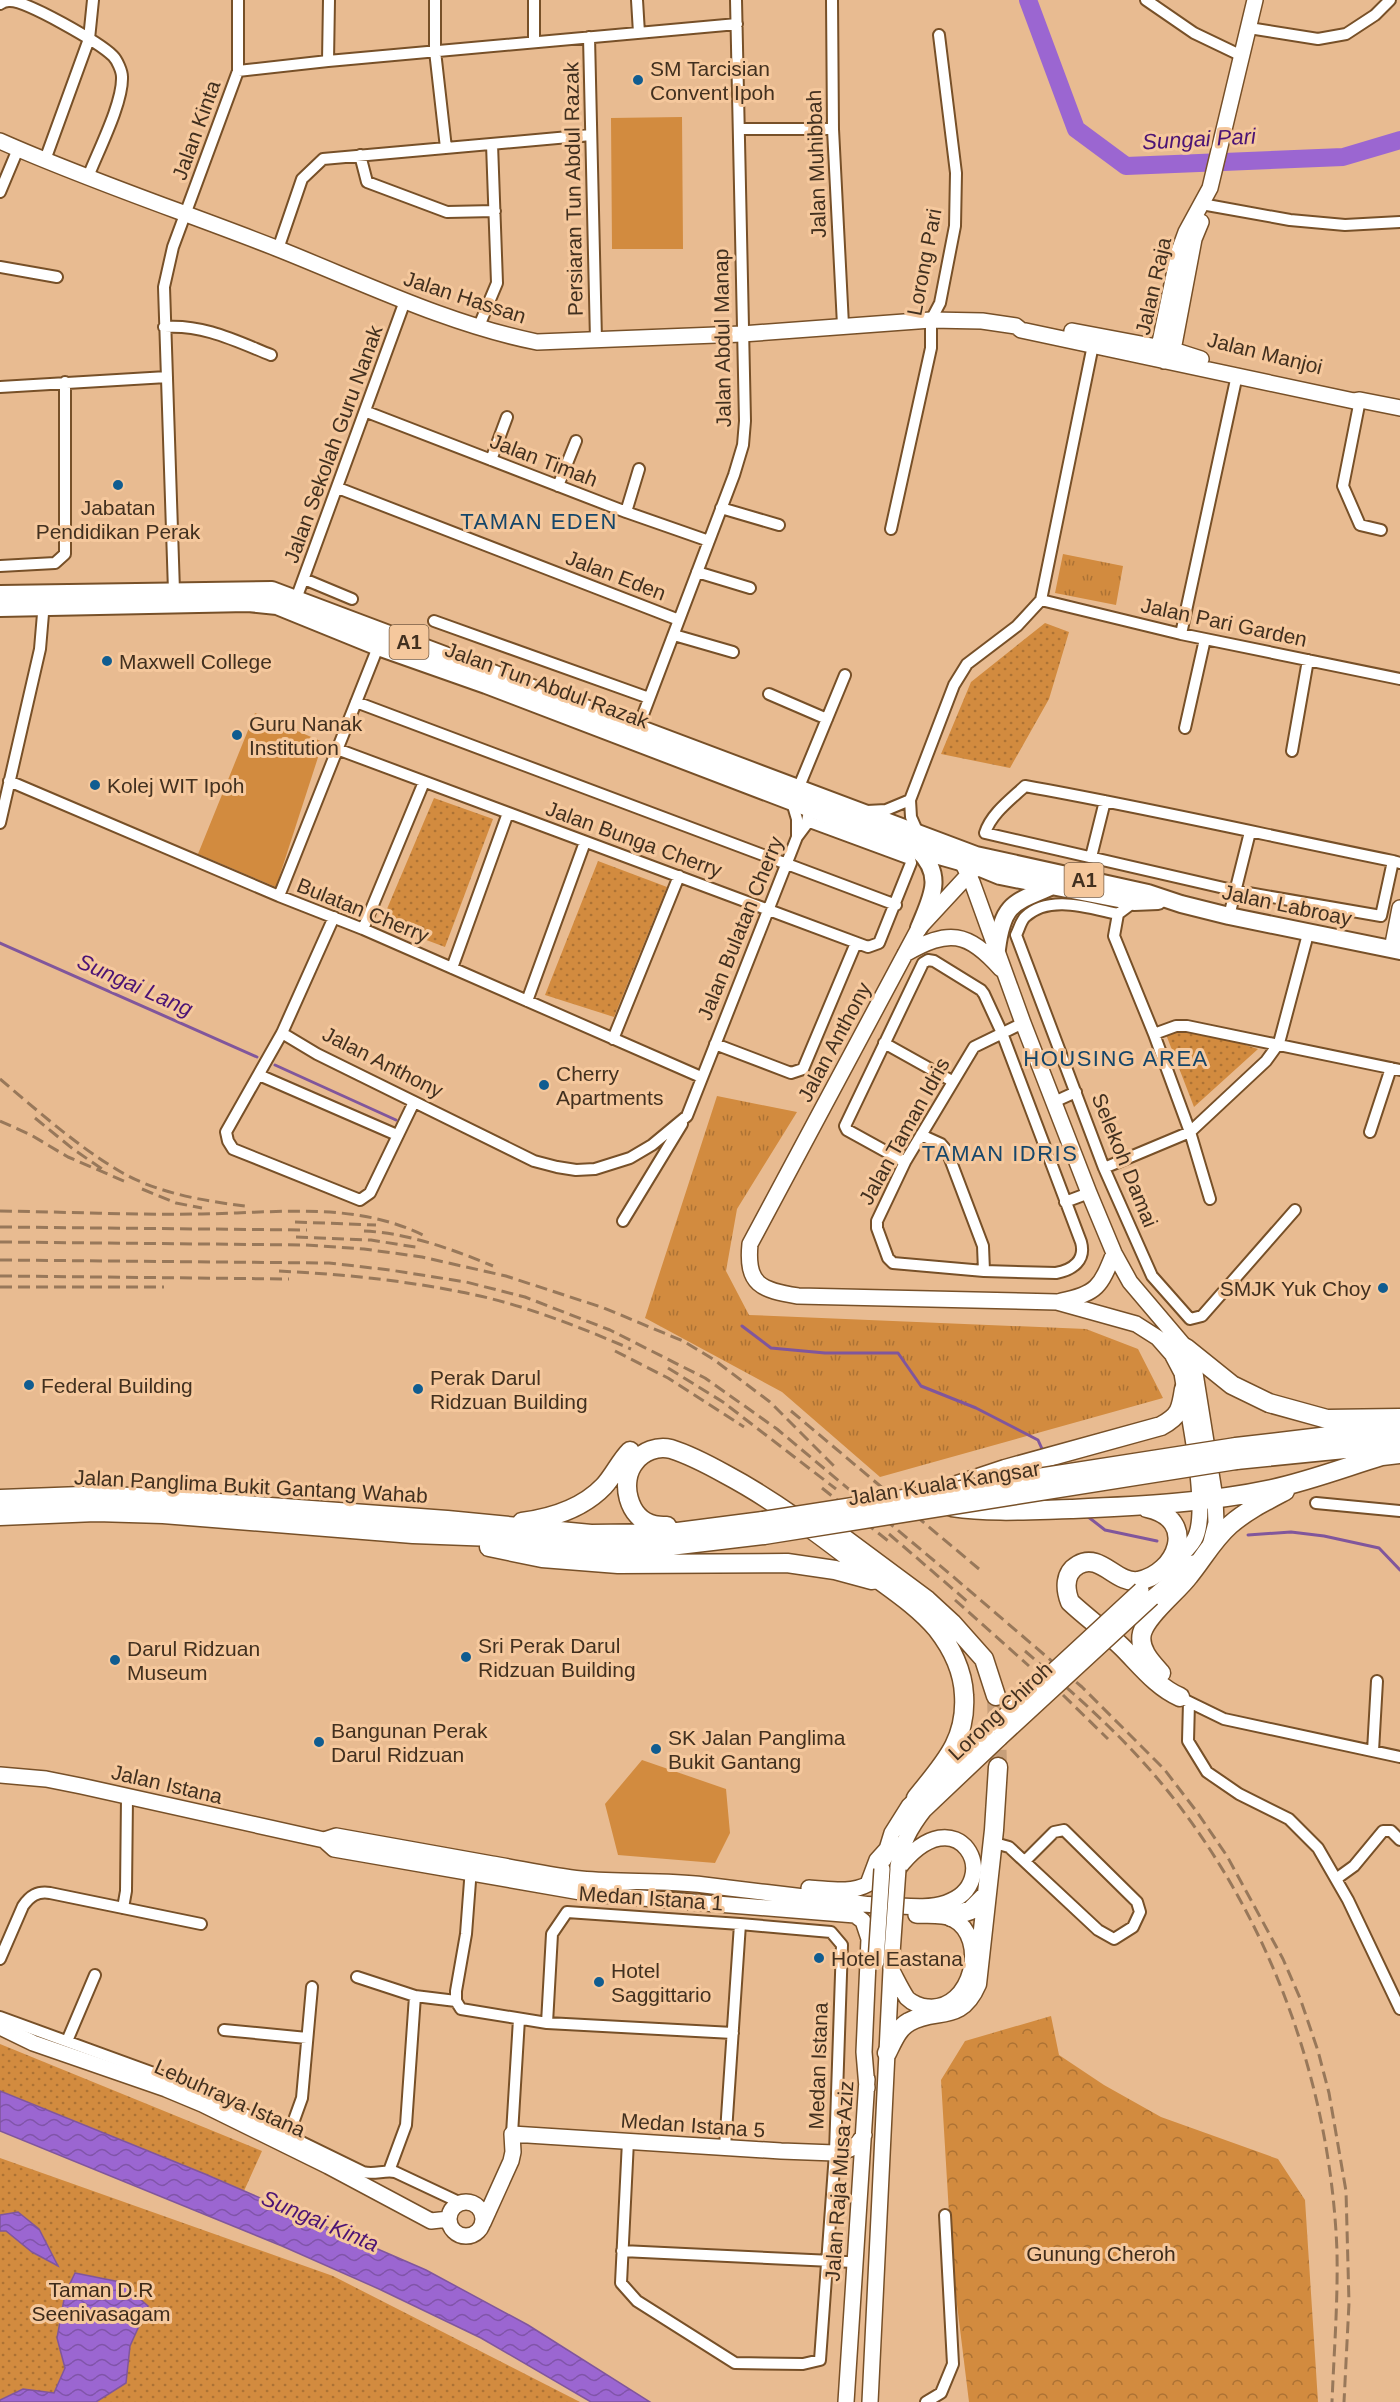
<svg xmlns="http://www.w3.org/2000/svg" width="1400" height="2402" font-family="Helvetica,sans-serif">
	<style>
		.grass { fill: url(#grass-tufts) }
		.forest { fill: url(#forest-crowns) }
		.park { fill: url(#park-dots) }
		.pitch { fill: #d28b3f }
		.water { fill: url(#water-waves); stroke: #80569c; stroke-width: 1.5 }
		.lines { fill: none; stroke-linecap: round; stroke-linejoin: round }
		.stream { stroke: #80569c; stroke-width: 3 }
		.river { stroke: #9b66d1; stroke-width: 18 }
		.highway-tunnel { stroke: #c79f7a; stroke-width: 18; stroke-dasharray: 18 9; stroke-linecap: butt }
		.street-casing { stroke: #775028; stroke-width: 14 }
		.secondary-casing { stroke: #775028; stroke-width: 18 }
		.primary-casing { stroke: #775028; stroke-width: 20 }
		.highway-casing { stroke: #775028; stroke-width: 21 }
		.street { stroke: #fff; stroke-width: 10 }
		.secondary { stroke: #fff; stroke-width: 15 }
		.primary { stroke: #fff; stroke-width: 16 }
		.highway { stroke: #fff; stroke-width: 18 }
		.rail { stroke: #98785a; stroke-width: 3; stroke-dasharray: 12 6; stroke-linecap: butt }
		.secondary-bridge-casing { stroke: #775028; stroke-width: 18; stroke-linecap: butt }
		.highway-bridge-casing { stroke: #775028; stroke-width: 21; stroke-linecap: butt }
		.secondary-bridge { stroke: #fff; stroke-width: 15 }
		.highway-bridge { stroke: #fff; stroke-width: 18 }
		.poi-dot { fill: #105c90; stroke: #f5c89d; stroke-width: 2 }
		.labels { text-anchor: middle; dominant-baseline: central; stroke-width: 6; stroke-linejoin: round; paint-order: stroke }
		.shield { fill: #f5c89d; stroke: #785e45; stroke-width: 1.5 }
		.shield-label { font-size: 20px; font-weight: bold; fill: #42301f }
		.poi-label { font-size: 21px; fill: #42301f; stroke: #f5c89d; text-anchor: start }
		.street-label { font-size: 21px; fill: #42301f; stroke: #f5c89d }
		.park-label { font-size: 21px; fill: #3d2b1a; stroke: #f5c89d }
		.water-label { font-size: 22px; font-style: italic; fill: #4b1375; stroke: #f5c89d }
		.neighbourhood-label { font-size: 22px; letter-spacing: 1.5px; fill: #15466a; stroke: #f5c89d }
	</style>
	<defs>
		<pattern id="grass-tufts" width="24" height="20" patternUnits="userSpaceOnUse" patternTransform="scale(1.5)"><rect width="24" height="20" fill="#d28b3f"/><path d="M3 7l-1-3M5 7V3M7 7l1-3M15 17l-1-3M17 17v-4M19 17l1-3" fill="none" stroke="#ac7234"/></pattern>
		<pattern id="forest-crowns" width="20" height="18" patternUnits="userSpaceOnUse" patternTransform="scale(1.5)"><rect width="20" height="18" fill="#d28b3f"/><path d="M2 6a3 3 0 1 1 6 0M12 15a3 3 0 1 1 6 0" fill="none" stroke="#ac7234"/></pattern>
		<pattern id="park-dots" width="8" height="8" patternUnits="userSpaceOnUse" patternTransform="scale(1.5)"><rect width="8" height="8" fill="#d28b3f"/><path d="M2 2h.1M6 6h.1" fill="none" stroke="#ac7234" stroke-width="1.8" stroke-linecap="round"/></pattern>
		<pattern id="water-waves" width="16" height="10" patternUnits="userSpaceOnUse" patternTransform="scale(1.5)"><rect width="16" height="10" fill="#9b66d1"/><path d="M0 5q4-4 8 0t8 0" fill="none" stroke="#8054a9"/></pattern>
	</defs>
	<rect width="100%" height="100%" fill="#e8bb91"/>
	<path class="grass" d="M1063,554l60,12 -7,39 -61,-12z
		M717,1096l80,16 -60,97 -11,62 23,44 337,14 52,20 25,49 -283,79 -98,-85 -137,-74z"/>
	<path class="forest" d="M1051,2016l8,39 45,30 57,32 117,42 27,41 13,202h-349l-17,-138 -11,-184 24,-39z"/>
	<path class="park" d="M1045,623l24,9 -20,67 -39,69 -69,-14 30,-72z
		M434,798l59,21 -48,128 -64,-24z
		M598,861l69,26 -53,130 -69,-22z
		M1162,1024l20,1 76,24 -64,58z
		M0,2044l262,107 -18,40 -244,-100z
		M0,2158l333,118 247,126h-580z"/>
	<path class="pitch" d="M682,117l1,132h-71l-1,-131z
		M255,713l68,29 -47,145 -78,-33z
		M642,1760l84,29 4,44 -15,30 -97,-8 -13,-51z"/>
	<path class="water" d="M0,2091l205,83 221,96 102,55 122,77h-59l-110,-64 -102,-49 -97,-43 -282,-115z
		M18,2212l21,17 19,37 -26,-14 -26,-21h-6v-16z
		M75,2273l45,9 28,24 -18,40 -4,37 -30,19h-96v-2l23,-11 31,4 11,-25 -8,-30 8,-44z"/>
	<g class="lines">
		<path class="stream" d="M0,943l257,114
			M275,1065l121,55
			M742,1326l29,22 54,5h73l23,33 55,22 62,32 5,11
			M1087,1516l18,14 52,11
			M1248,1535l43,-3 33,4 55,12 21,22"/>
		<path class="river" d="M1028,0l48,129 50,37 217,-9 57,-17"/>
		<path class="highway-tunnel" d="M996,1696l2,71"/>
		<g class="street-casing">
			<path id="street" d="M435,0v51l11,97
				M637,0l2,33
				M832,0l1,129 10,196
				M1146,0l48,33 48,23
				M0,4c3,-2 5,-3 9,-3 17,-1 91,42 104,55 4,4 9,15 9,21 1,26 -24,74 -34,100
				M1249,28l69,11 28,-5 29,-19 15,-15
				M589,37l7,303
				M534,42v-42
				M328,61l1,-61
				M238,71v-71
				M739,129h94
				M360,155l7,27 80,30 48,-1
				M45,160l44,-121 4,-39
				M0,192l18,-43
				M1207,205l83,15 55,5 55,-3
				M278,249l24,-70 21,-20 268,-24
				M0,267l57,10
				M479,326l18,-43 -5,-139
				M164,327c39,-3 72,14 107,28
				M0,387l167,-10
				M1360,400l-17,86 17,39 21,5
				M367,412l259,100 83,29
				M491,460l16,-43
				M558,486l18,-45
				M338,488l341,132
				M721,508l58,17
				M626,512l13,-43
				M891,529l40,-181v-28l9,-17 15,-77 1,-53 -17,-138
				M0,566l55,-3 10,-9v-172
				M697,572l53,16
				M304,579l48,20
				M174,591l-10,-304 9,-40 65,-176 90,-10 409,-37
				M296,599l109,-298
				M1041,600l140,34 219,45
				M434,621l215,77
				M1181,634l56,-259
				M674,635l59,17
				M769,694l58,25
				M356,702l540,203
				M638,728l96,-253 9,-30 2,-24 -9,-421
				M1185,728l20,-89
				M337,749l531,198 11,-4 32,-80 -1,-4 -103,-38
				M1292,751l16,-91
				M9,781l270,115 84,33 338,148
				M798,789l47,-114
				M792,802l5,17v18
				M867,811l19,-1 24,-10
				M0,823l40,-174 4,-47
				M918,833l-7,-16 -1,-17 44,-115 13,-21 50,-38 24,-26 52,-255
				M1091,857l14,-56
				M1393,861l-12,55 -144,-25 -252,-58c6,-19 25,-33 40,-47 123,22 245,50 368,75l7,2
				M279,896l99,-249
				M1134,902l-16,12 -4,22 40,98 36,98 20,67
				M1118,914c-29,-6 -69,-20 -93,3 -4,4 -6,12 -9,18l88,233 48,108 38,43 12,-3 93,-106
				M1229,916l21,-84
				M334,917l-52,116 -56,99 2,9 5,8 127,51 10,-7 44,-91
				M363,929l61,-147
				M452,968l56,-155
				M527,1001l58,-159
				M282,1033l35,21 217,107 23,6 19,3 19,-1 35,-11 22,-13 35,-29 110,-279 9,-12 5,-22
				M1154,1034l22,-8h11l213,44
				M613,1039l66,-163
				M884,1043l68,38
				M715,1044l76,29 12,-4 53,-126
				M259,1075l138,60
				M1054,1102l22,-10
				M1370,1132l21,-64
				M921,1135l20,9 6,7 36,95 1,25
				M905,1162l-58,-32 -2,-4 78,-163 5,-3 6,1 47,29 3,4 18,39 79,209c5,18 -8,28 -25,31l-72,-2 -91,-8 -5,-5 -11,-30v-7l28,-59 69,-115 49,-24
				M1104,1168l86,-36 76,-71 13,-18 29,-109
				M1065,1202l24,-9
				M623,1221l59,-97
				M1316,1503l84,8
				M1185,1700l39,19 176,38
				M1189,1702l-1,39 19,31 32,22 50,25 29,29 30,52 52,109
				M1373,1751l4,-70
				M991,1842l18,5 89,83 16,9 19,-12 7,-15 -3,-10 -73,-72 -10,2 -28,28
				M471,1868l-5,66 -10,57v10l5,8 86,14 186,10
				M1336,1879l18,-13 29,-35h8l9,9
				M123,1908l3,-17 1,-94
				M0,1959l23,-53c7,-10 14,-15 27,-13l151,31
				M357,1977l58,19 41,5
				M0,2017l181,66 182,89c11,3 21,-2 32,0l66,31
				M547,2023l5,-89 15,-22 173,12 91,8 11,13 -7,208 -15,207 -17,4 -68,-1 -98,-62 -16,-18 7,-142
				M224,2030l83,8
				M67,2041l28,-66
				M289,2134l13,-36 10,-111
				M512,2134l7,-115
				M725,2147l15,-223
				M389,2171l17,-46 9,-129
				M622,2251l232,11
				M926,2402l15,-9 12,-29 -8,-149"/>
		</g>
		<g class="secondary-casing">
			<path id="secondary" d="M0,141c90,40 184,71 276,107 86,34 171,76 261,94l205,-8 189,-14 51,1 34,5 5,4 333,71 6,-1 40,8
				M1072,331l101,19 28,9
				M1167,357l6,-7 21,-111 7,-17
				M1164,361l-5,-14 20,-96 7,-19 24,-44 45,-188
				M986,865l-8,2 -9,7 -50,54 -169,316c-4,41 11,46 48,52l259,6 79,22 22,14 14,16 10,19c5,35 29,140 12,167 -6,11 -17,18 -26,26
				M964,866l8,16 51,141 66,170 25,60 16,29 56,66 8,19 21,131 1,25 -6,23
				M1392,949l8,-41
				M905,954c44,-25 62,-23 96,15
				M1061,1301c37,-7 40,-16 53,-48
				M1152,1598l41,-35
				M0,1775l46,4 35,7 243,54 12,-4c52,9 104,19 156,28 30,5 60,12 89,15 41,4 82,1 123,6 42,5 83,10 125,15 17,1 33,5 50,5 21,0 47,5 67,-2 60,-20 12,-113 -48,-34
				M324,1840l10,9 258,45 263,21 8,6 6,18 -5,113 3,36
				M884,1859l8,-26 17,-27 86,-81
				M898,1866c4,-23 12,-38 26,-56l76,-72
				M809,1888c20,1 41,6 59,-4l9,-24 9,-10
				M891,1969c5,9 10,20 16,29 5,5 14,9 21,9 44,4 61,-69 25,-88 -9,-5 -26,-3 -37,-4
				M0,2027l33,16 133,46 36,15 126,62 103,55 18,-2
				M512,2134l269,17 54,2 15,-4 7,-5 7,-9
				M449 2219a17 17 0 1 1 34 0a17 17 0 1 1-34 0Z
				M483,2223l28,-62 2,-9 -1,-18
				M846,2402l21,-323
				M870,2402l21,-432"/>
		</g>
		<g class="primary-casing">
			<path id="primary" d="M0,594l272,-4 704,265 172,38 33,11 48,12 171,35
				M0,608l248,-5 29,3 101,41 108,38 432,165 60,17 22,9 134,26 24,-1
				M918,850c27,26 13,48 1,78
				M997,949c6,-46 16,-46 56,-63"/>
		</g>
		<g class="highway-casing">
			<path id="highway" d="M1186,1348l46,37 37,18 58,16 73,-1
				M1236,1447l118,-14 46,-3
				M1236,1460l159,-16
				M954,1486l51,-17 156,-43c19,-10 20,-17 23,-37
				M0,1499l82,-3 55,1 310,23 144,14 79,-1 93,-12
				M952,1507c40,6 79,3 119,2 67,-3 136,-6 201,-20 37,-8 74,-22 110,-33l18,-2
				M1147,1508c52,11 30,66 -9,73 -22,3 -38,-29 -60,-16 -14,8 -13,24 -8,37 17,16 37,30 53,46 18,18 34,39 57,49
				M0,1516l96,-4 67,2 250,20 81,3 95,10 81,-1 94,-11
				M818,1519l109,81 25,23 32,36 12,37
				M522,1522c30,-4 61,-14 82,-36 10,-11 16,-25 26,-35
				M667,1526c-4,0 -9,0 -13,-1 -26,-6 -35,-44 -19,-63 8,-11 22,-16 36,-13 19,6 36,15 54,25 49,26 94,60 138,94 25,19 54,37 74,61 14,18 26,42 27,66 3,46 -21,69 -48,103
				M489,1547l53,11 76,6 169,-1 48,7 37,10
				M1161,1673c-9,-10 -23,-24 -19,-40 5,-18 35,-41 47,-57 14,-17 24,-36 41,-51 16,-14 36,-24 55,-34
				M951,1917l20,-7 16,-16
				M887,2053c6,-12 11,-25 22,-31 27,-16 51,2 68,-38l17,-154 4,-63"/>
		</g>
		<use href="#street" class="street"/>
		<use href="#secondary" class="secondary"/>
		<use href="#primary" class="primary"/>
		<use href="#highway" class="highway"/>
		<path class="rail" d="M0,1079c38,32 78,68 121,93 36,21 83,29 124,34
			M35,1118l38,31 29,20
			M0,1121l31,14 37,22 58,25
			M142,1189l34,14 26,5
			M0,1211c67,1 135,4 202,3 75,-1 151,-13 221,21
			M295,1222l81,3
			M0,1227l307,3
			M364,1231c44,2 88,18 129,35
			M296,1237l75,3 50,8
			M0,1242l306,3 58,4 58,8 84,19 98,32 79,33 30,18 57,43 67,67
			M0,1260l329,3 61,7 76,12 59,15 85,33 95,48 72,51 173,145 132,113 82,82 33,43 30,44 56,103 17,39 18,53 11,42 17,98 3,112 -5,99
			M279,1271c61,3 122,9 182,21 59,11 116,34 170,57
			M0,1276l289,3
			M0,1287h164
			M615,1351l53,27 76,49
			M668,1368l55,34 113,87
			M791,1411l188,158
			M822,1488l70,56
			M889,1534l79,68
			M955,1600l74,66
			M1025,1651c48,42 96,83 137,133 107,130 169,300 175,468 1,50 -3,100 -5,150
			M1063,1695l45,44"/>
		<g class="secondary-bridge-casing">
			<path id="secondary-bridge" d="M995,1725l146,-135
				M1000,1738l152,-140
				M876,1962l6,-93
				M891,1967l7,-98"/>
		</g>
		<g class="highway-bridge-casing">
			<path id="highway-bridge" d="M763,1521l473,-74
				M764,1535l472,-75"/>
		</g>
		<use href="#secondary-bridge" class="secondary-bridge"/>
		<use href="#highway-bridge" class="highway-bridge"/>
	</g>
	<g class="poi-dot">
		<circle cx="638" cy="80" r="6"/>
		<circle cx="118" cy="485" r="6"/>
		<circle cx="107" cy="661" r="6"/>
		<circle cx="237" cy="735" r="6"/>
		<circle cx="95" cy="785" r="6"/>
		<circle cx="544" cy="1085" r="6"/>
		<circle cx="1383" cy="1288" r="6"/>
		<circle cx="29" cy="1385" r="6"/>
		<circle cx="418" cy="1389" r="6"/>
		<circle cx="466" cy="1657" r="6"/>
		<circle cx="115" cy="1660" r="6"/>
		<circle cx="319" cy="1742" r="6"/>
		<circle cx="656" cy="1749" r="6"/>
		<circle cx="819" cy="1958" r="6"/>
		<circle cx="599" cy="1982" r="6"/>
	</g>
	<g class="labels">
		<g class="shield">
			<rect x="389.5" y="625" width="39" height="34" rx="4.5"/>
			<rect x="1064.5" y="863" width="39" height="34" rx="4.5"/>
		</g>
		<g class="shield-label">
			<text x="409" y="642">A1</text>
			<text x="1084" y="880">A1</text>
		</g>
		<g class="poi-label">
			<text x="650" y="68">SM Tarcisian<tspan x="650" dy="24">Convent Ipoh</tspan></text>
			<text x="118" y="507" text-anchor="middle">Jabatan<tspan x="118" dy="24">Pendidikan Perak</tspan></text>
			<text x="119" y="661">Maxwell College</text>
			<text x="249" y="723">Guru Nanak<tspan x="249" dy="24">Institution</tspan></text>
			<text x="107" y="785">Kolej WIT Ipoh</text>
			<text x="556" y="1073">Cherry<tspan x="556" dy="24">Apartments</tspan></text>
			<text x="1371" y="1288" text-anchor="end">SMJK Yuk Choy</text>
			<text x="430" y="1377">Perak Darul<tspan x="430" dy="24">Ridzuan Building</tspan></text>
			<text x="41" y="1385">Federal Building</text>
			<text x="478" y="1645">Sri Perak Darul<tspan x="478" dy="24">Ridzuan Building</tspan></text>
			<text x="127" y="1648">Darul Ridzuan<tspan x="127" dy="24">Museum</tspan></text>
			<text x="331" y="1730">Bangunan Perak<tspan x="331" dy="24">Darul Ridzuan</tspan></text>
			<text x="668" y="1737">SK Jalan Panglima<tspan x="668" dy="24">Bukit Gantang</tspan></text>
			<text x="831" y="1958">Hotel Eastana</text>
			<text x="611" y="1970">Hotel<tspan x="611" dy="24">Saggittario</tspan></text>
		</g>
		<g class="street-label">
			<text transform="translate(196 130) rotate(-70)">Jalan Kinta</text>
			<text transform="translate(816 164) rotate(-92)">Jalan Muhibbah</text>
			<text transform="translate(573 189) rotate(-91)">Persiaran Tun Abdul Razak</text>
			<text transform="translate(924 262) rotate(-79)">Lorong Pari</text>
			<text transform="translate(1153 286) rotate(-77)">Jalan Raja</text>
			<text transform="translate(465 297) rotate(18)">Jalan Hassan</text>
			<text transform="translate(722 338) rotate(-91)">Jalan Abdul Manap</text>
			<text transform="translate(1265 353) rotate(14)">Jalan Manjoi</text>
			<text transform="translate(333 444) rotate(-70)">Jalan Sekolah Guru Nanak</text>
			<text transform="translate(544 460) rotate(21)">Jalan Timah</text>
			<text transform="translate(616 575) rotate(21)">Jalan Eden</text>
			<text transform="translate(1224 622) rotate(12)">Jalan Pari Garden</text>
			<text transform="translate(547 685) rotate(20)">Jalan Tun Abdul Razak</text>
			<text transform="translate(634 839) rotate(20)">Jalan Bunga Cherry</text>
			<text transform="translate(1287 905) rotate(12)">Jalan Labroay</text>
			<text transform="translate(363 910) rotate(22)">Bulatan Cherry</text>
			<text transform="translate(740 928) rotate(-68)">Jalan Bulatan Cherry</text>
			<text transform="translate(834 1042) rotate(-62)">Jalan Anthony</text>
			<text transform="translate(383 1062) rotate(27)">Jalan Anthony</text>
			<text transform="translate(904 1131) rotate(-61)">Jalan Taman Idris</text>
			<text transform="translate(1125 1160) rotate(68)">Selekoh Damai</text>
			<text transform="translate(944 1483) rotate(-9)">Jalan Kuala Kangsar</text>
			<text transform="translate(251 1486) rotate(3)">Jalan Panglima Bukit Gantang Wahab</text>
			<text transform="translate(1000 1711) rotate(-43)">Lorong Chiroh</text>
			<text transform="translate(167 1784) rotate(13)">Jalan Istana</text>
			<text transform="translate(651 1898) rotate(4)">Medan Istana 1</text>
			<text transform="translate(818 2066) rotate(-88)">Medan Istana</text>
			<text transform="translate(230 2098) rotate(24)">Lebuhraya Istana</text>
			<text transform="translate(693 2125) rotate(4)">Medan Istana 5</text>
			<text transform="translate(839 2181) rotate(-86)">Jalan Raja Musa Aziz</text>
		</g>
		<g class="park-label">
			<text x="1101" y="2253">Gunung Cheroh</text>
			<text x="101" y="2289">Taman D.R<tspan x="101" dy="24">Seenivasagam</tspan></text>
		</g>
		<g class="water-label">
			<text transform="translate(1199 139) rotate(-3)">Sungai Pari</text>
			<text transform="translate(135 985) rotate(24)">Sungai Lang</text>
			<text transform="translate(320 2221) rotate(23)">Sungai Kinta</text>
		</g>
		<g class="neighbourhood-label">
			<text x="539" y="521">TAMAN EDEN</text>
			<text x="1116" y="1058">HOUSING AREA</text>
			<text x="1000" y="1153">TAMAN IDRIS</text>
		</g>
	</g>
</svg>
